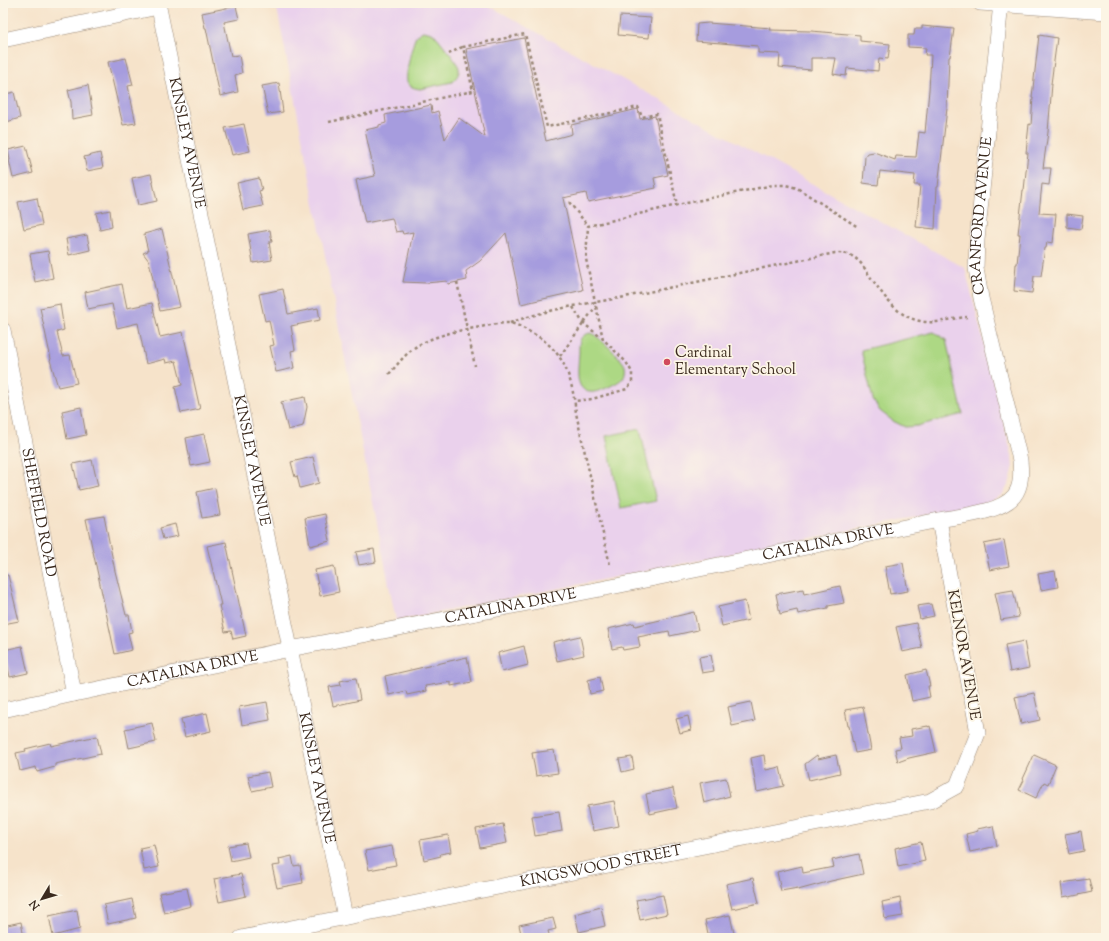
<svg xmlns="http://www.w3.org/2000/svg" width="1109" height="941" font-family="'Sorts Mill Goudy',serif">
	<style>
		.built { fill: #ead1ec }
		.green { fill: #add884; stroke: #748151 }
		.building { fill: #a69cde }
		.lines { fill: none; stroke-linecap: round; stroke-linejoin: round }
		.street-casing { stroke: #988674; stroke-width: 16 }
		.path { stroke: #988674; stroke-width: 2.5; stroke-dasharray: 3 3; stroke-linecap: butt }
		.street { stroke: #fff; stroke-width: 15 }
		.poi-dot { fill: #d1495b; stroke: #fcf5e5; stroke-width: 1.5 }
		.labels { text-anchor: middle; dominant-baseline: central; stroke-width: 3.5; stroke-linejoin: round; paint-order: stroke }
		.street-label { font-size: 15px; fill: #3b2a1e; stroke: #fcf5e5 }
		.poi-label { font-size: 15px; fill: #3b2a1e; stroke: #fcf5e5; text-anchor: start }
	</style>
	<rect width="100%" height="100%" fill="#fcf5e5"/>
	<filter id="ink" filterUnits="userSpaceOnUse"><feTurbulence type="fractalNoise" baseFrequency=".025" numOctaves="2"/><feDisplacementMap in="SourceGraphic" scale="8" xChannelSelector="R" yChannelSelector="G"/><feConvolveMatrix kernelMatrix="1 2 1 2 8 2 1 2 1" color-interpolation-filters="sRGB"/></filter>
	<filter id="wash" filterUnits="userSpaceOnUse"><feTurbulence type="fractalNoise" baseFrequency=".012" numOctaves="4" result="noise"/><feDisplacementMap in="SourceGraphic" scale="16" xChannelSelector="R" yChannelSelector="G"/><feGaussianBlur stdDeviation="0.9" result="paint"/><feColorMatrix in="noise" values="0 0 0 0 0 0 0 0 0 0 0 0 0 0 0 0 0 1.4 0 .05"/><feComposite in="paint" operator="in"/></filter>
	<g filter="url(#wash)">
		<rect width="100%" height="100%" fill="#f6e3ca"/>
		<path class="built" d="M276,3h208l481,265 47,187 1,15 -4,14 -7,11 -16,8 -590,118z"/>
		<path class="green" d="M423,31c4,1 8,1 12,4 4,4 23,28 24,33 1,6 -3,10 -7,14l-32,7c-6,-1 -11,-2 -13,-8 -2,-6 6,-42 10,-46 2,-2 4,-3 6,-4z
			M934,332l12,8 17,74 -46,12 -12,1 -12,-6 -13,-10 -7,-11 -12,-50z
			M590,333l5,2c7,6 28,24 30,31 1,4 0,9 -2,12 -4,5 -27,16 -33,14 -4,0 -8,-3 -10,-7 -4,-8 -1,-25 -1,-34 0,-10 0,-15 11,-18z
			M640,429l16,72 -35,7 -15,-72z"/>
		<g id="blocks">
			<path class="building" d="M236,6l3,13 -15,3 7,34 8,-1 3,18 -7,2 3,17 -18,4 -14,-68h-1l-3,-15z
				M620,16l31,2 -2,20 -31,-3z
				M708,23l63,5 -1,2 41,1 49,4v6l30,3 -2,15 -9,-1 -1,13 -31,-3 -1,8 -13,-2 3,-16h-25v12l-32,-3 1,-13 -22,-1v-7l-62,-5 1,-17z
				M922,26l32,3 -4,28h-1l-2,51 -9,79h-1l-2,42 -19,-2 4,-42h-6l1,-10 -35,-4 -2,14 -15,-2 2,-26 3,-4 6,-1 21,8 1,-4 20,1 3,-25 6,1 4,-43 2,-35h-6l1,-7 -18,-1v-12h6l1,-6h7z
				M1039,35l18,3 -6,46h1l-4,48 -5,36h8l-2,17 -7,-1 -3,29 17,1 -3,29 -6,-1 -1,6h-1l-4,28h-7l-2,17 -18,-2 2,-27h1l3,-30h-2l5,-44h1l4,-37h-2l3,-29 2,1 2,-28h-1z
				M524,38l22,103 26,-7 -1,-9 67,-16 2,10 15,-3 13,59 -14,3 2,10 -68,14 -2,-9 -23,5 20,92 -62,14 -15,-71 -26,28 -14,10 1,9 -19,4 -1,-3 -21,2 -23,-1 10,-50 -10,2 -1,-3 -6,1 -4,-14 -27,5 -9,-43 19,-4 -10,-46 14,-3v-2l7,-2 -1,-8 46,-10 1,8 6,-2 7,28 14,-21 26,19 -19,-88z
				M126,58l7,27 -5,1 8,37 -13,2 -15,-63z
				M279,83l4,29 -15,2 -6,-28z
				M88,85l5,30 -21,4 -1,-17 -3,-12z
				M14,92l6,26 -17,5v-28z
				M244,124l6,27 -18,4 -7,-27z
				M26,146l7,27 -20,5 -4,-18h1l-2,-10z
				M100,153l3,15 -16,3 -3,-14z
				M151,174l6,27 -19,4 -6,-27z
				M259,178l3,12 -3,1 4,15 -20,4 -6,-27z
				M37,198l5,27 -18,4 -6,-27z
				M110,210l2,17 -12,3 -4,-17z
				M1067,214l16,2 -2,13 -14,-2z
				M162,229l18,78 -20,4 -11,-50 -6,-8 5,-2 -4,-17z
				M270,230l2,12h-3l3,18 -19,3 -5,-29z
				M87,235l3,15 -21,5 -3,-16z
				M48,251l5,27 -18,4 -5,-28z
				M122,284l5,24 25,-5 8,34 23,-5 17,77 -19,4 -6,-26 7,-2 -6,-24 -10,2 -1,-4 -19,5 -8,-41 -21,5 -5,-24 -24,5 -3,-17z
				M283,289l5,25 30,-6 2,12 -29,6 4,24 -4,1 3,17 -18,4 -6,-26 4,-1 -5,-25 -4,1 -6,-27z
				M60,304l4,26 -7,2 6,24 7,-1 7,28 -19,4 -8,-27 1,-1 -11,-51z
				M305,397l2,10 -4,19 -15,4 -7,-28z
				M81,407l5,28 -19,4 -5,-28z
				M204,434l6,28 -19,4 -5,-28z
				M313,457l6,26 -19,5 -3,-12 -2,1 -4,-15z
				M92,460l6,26 -19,4 -6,-26z
				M215,488l5,27 -18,3 -5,-26z
				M325,514l5,27 -20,5 -5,-28z
				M104,516l11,55 11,44h3l3,17 -4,1 4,17 -17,4 -29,-135z
				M175,524l3,12 -15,3 -3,-11z
				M1004,540l5,26 -19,4 -6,-26z
				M226,542l20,94 -13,3 -2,-8 -6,1 -6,-27h2l-14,-59z
				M374,549l2,13 -17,3 -3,-13z
				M903,563l5,28 -18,3 -5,-28z
				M334,566l5,26 -19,4 -5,-26z
				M1055,571l3,16 -17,3 -3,-16z
				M8,575l11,46 -16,3v-48z
				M840,586l4,17 -16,3v2l-30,6 -1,-4 -17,4 -4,-20 27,-5 1,5z
				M1013,590l6,27 -18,3 -6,-27z
				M745,601l4,19 -27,6 -4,-19z
				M931,604l3,12 -14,3 -3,-13z
				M694,612l4,18 -28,6 -1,-5 -31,6 2,10 -17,3 -1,-3 -10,2 -4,-20 26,-6 1,3z
				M916,623l6,25 -20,4 -6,-25z
				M580,636l4,19 -27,6 -4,-19z
				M1024,641l5,27 -19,4 -5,-27z
				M22,646l6,27 -18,4 -6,-27z
				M524,646l4,19 -26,7 -4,-19z
				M711,655l3,16 -12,2 -3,-16z
				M467,657l5,25 -21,4v-4l-26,4 1,5 -19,4 -1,-4 -17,4 -4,-19z
				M926,670l4,16h-2l2,11 -18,4 -5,-26z
				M600,677l3,14 -13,3 -2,-14z
				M356,678l4,22 -27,6 -4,-19 12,-2 -1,-4z
				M1034,693l6,27 -19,4 -6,-27z
				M267,702l3,18 -28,5 -3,-18z
				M751,702l4,19 -23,5 -4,-19z
				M863,707l8,43 -16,3 -6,-27h-1l-3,-16z
				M207,713l4,18 -26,6 -4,-18z
				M688,716l3,14 -11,3 -4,-14z
				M152,723l4,19 -27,6 -4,-19z
				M928,726v1l2,-1 6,26 -27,6 -11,4 -3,-13 6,-1 -2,-10 13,-2 -1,-7z
				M97,736l4,18 -46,10v3l-18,5 -1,-5 -16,4 -4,-18 10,-2 -1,-2 25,-6 1,3z
				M554,750l4,23 -22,3 -4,-23z
				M764,755l2,15 14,-3 4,19 -27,6 -6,-34z
				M817,755l1,4 18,-4 4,18 -31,7 -4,-16z
				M1034,755l22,10 -8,19 -4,-2 -8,16 -17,-8 5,-10 -1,-1z
				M632,757l2,12 -12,3 -3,-13z
				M268,772l3,15 -19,4 -4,-15z
				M726,778l4,18 -26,7 -4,-20z
				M673,788l4,20 -27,6 -4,-20z
				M614,801l5,25 -26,5 -1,-6 -1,1 -4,-20z
				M559,812l3,19 -27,5 -3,-20z
				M503,824l4,19 -27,5 -4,-19z
				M993,826l4,20 -27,6 -4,-18 12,-3 -1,-2z
				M1081,831l3,20 -15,3 -4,-20z
				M448,835l3,17 -11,2 1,2 -17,4 -4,-20z
				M921,842l4,19 -27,6 -3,-19z
				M246,843l3,14 -18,4 -3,-15z
				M154,845l5,22 -15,3 -4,-22z
				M392,846l4,19 -27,5 -4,-19z
				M859,854l4,20 -32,7 -33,9v-2l-17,3 -4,-19 25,-6 1,7 31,-6 -2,-7z
				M292,856l2,10 6,-1 3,18 -26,5 -5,-22 8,-1 -1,-6z
				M241,874l5,22 -27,6 -5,-23z
				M753,878l6,25 -27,6 -6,-25z
				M1089,879l3,13 -23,5 -1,-1 -5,1 -2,-14z
				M187,888l4,18 -27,7 -5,-20z
				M663,895l4,19 -27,6 -4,-20z
				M900,898l3,18 -18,3 -3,-17z
				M132,899l4,19 -28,6 -4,-19z
				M601,907l4,19 -26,6 -4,-18z
				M77,910l3,19 -27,7 -4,-20z
				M730,915l5,23h-26l-4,-18z
				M553,918l3,11 -8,2 2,7h-28l-3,-13z
				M21,922l3,16h-21v-12z"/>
		</g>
	</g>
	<g filter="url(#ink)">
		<use href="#blocks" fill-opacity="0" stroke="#988674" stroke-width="1"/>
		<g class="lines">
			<g class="street-casing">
				<g id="street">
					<path id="s1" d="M158,3l187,914"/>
					<path d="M980,3l126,9"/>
					<path d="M3,40l155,-33"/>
					<path id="s2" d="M3,330l71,364"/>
					<path id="s3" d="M3,710l71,-16 216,-45 326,-63 323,-66c20,-4 61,-7 75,-24 8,-10 7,-24 6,-36l-39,-162 -5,-30 1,-28 24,-237"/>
					<path id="s4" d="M241,938l689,-137 27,-15 21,-53 -39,-213"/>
				</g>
			</g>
			<path class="path" d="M449,54l11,-6 3,-1
				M329,122l144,-31 -10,-44 62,-13 22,93 91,-20 4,10 15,-3 20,91
				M569,202l19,24
				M457,282l18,84
				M573,307l10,16 20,16 23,23 6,10v10l-5,7 -35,10 -17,2
				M510,323c34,-13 74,-19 110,-25l215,-45c5,0 10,0 15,2 9,4 14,12 19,20 14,19 26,41 51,46 16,4 31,-3 47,-4
				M603,339l-17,-80 2,-33 89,-21 96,-20h13l11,3 61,39
				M560,356l36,-50
				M389,374c9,-10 17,-21 28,-28 14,-9 41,-16 58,-18 11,-2 23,-5 33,-5 7,0 15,5 20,8 36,17 44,46 48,82l34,152"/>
			<use href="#street" class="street"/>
		</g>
	</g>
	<circle class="poi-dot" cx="667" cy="362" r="4"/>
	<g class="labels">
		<g class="street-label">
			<text stroke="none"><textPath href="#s1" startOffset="143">KINSLEY AVENUE</textPath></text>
			<text stroke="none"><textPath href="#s3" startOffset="1322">CRANFORD AVENUE</textPath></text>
			<text stroke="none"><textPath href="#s1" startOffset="467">KINSLEY AVENUE</textPath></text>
			<text stroke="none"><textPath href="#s2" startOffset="186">SHEFFIELD ROAD</textPath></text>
			<text stroke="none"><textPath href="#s3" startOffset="842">CATALINA DRIVE</textPath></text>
			<text stroke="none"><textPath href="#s3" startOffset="518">CATALINA DRIVE</textPath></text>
			<text transform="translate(963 655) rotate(80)">KELNOR AVENUE</text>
			<text stroke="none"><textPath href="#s3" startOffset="194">CATALINA DRIVE</textPath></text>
			<text stroke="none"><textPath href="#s1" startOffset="791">KINSLEY AVENUE</textPath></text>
			<text stroke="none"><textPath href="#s4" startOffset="367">KINGSWOOD STREET</textPath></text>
		</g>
		<g class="poi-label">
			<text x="675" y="353">Cardinal<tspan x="675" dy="17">Elementary School</tspan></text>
		</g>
	</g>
	<rect width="1109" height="941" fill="none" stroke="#fcf5e5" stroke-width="16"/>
	<g transform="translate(42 899) rotate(232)" stroke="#fcf5e5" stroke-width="3" paint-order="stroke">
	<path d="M0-3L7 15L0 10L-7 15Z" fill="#3b2a1e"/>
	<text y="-6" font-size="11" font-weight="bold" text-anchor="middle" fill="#3b2a1e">N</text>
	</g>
</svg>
